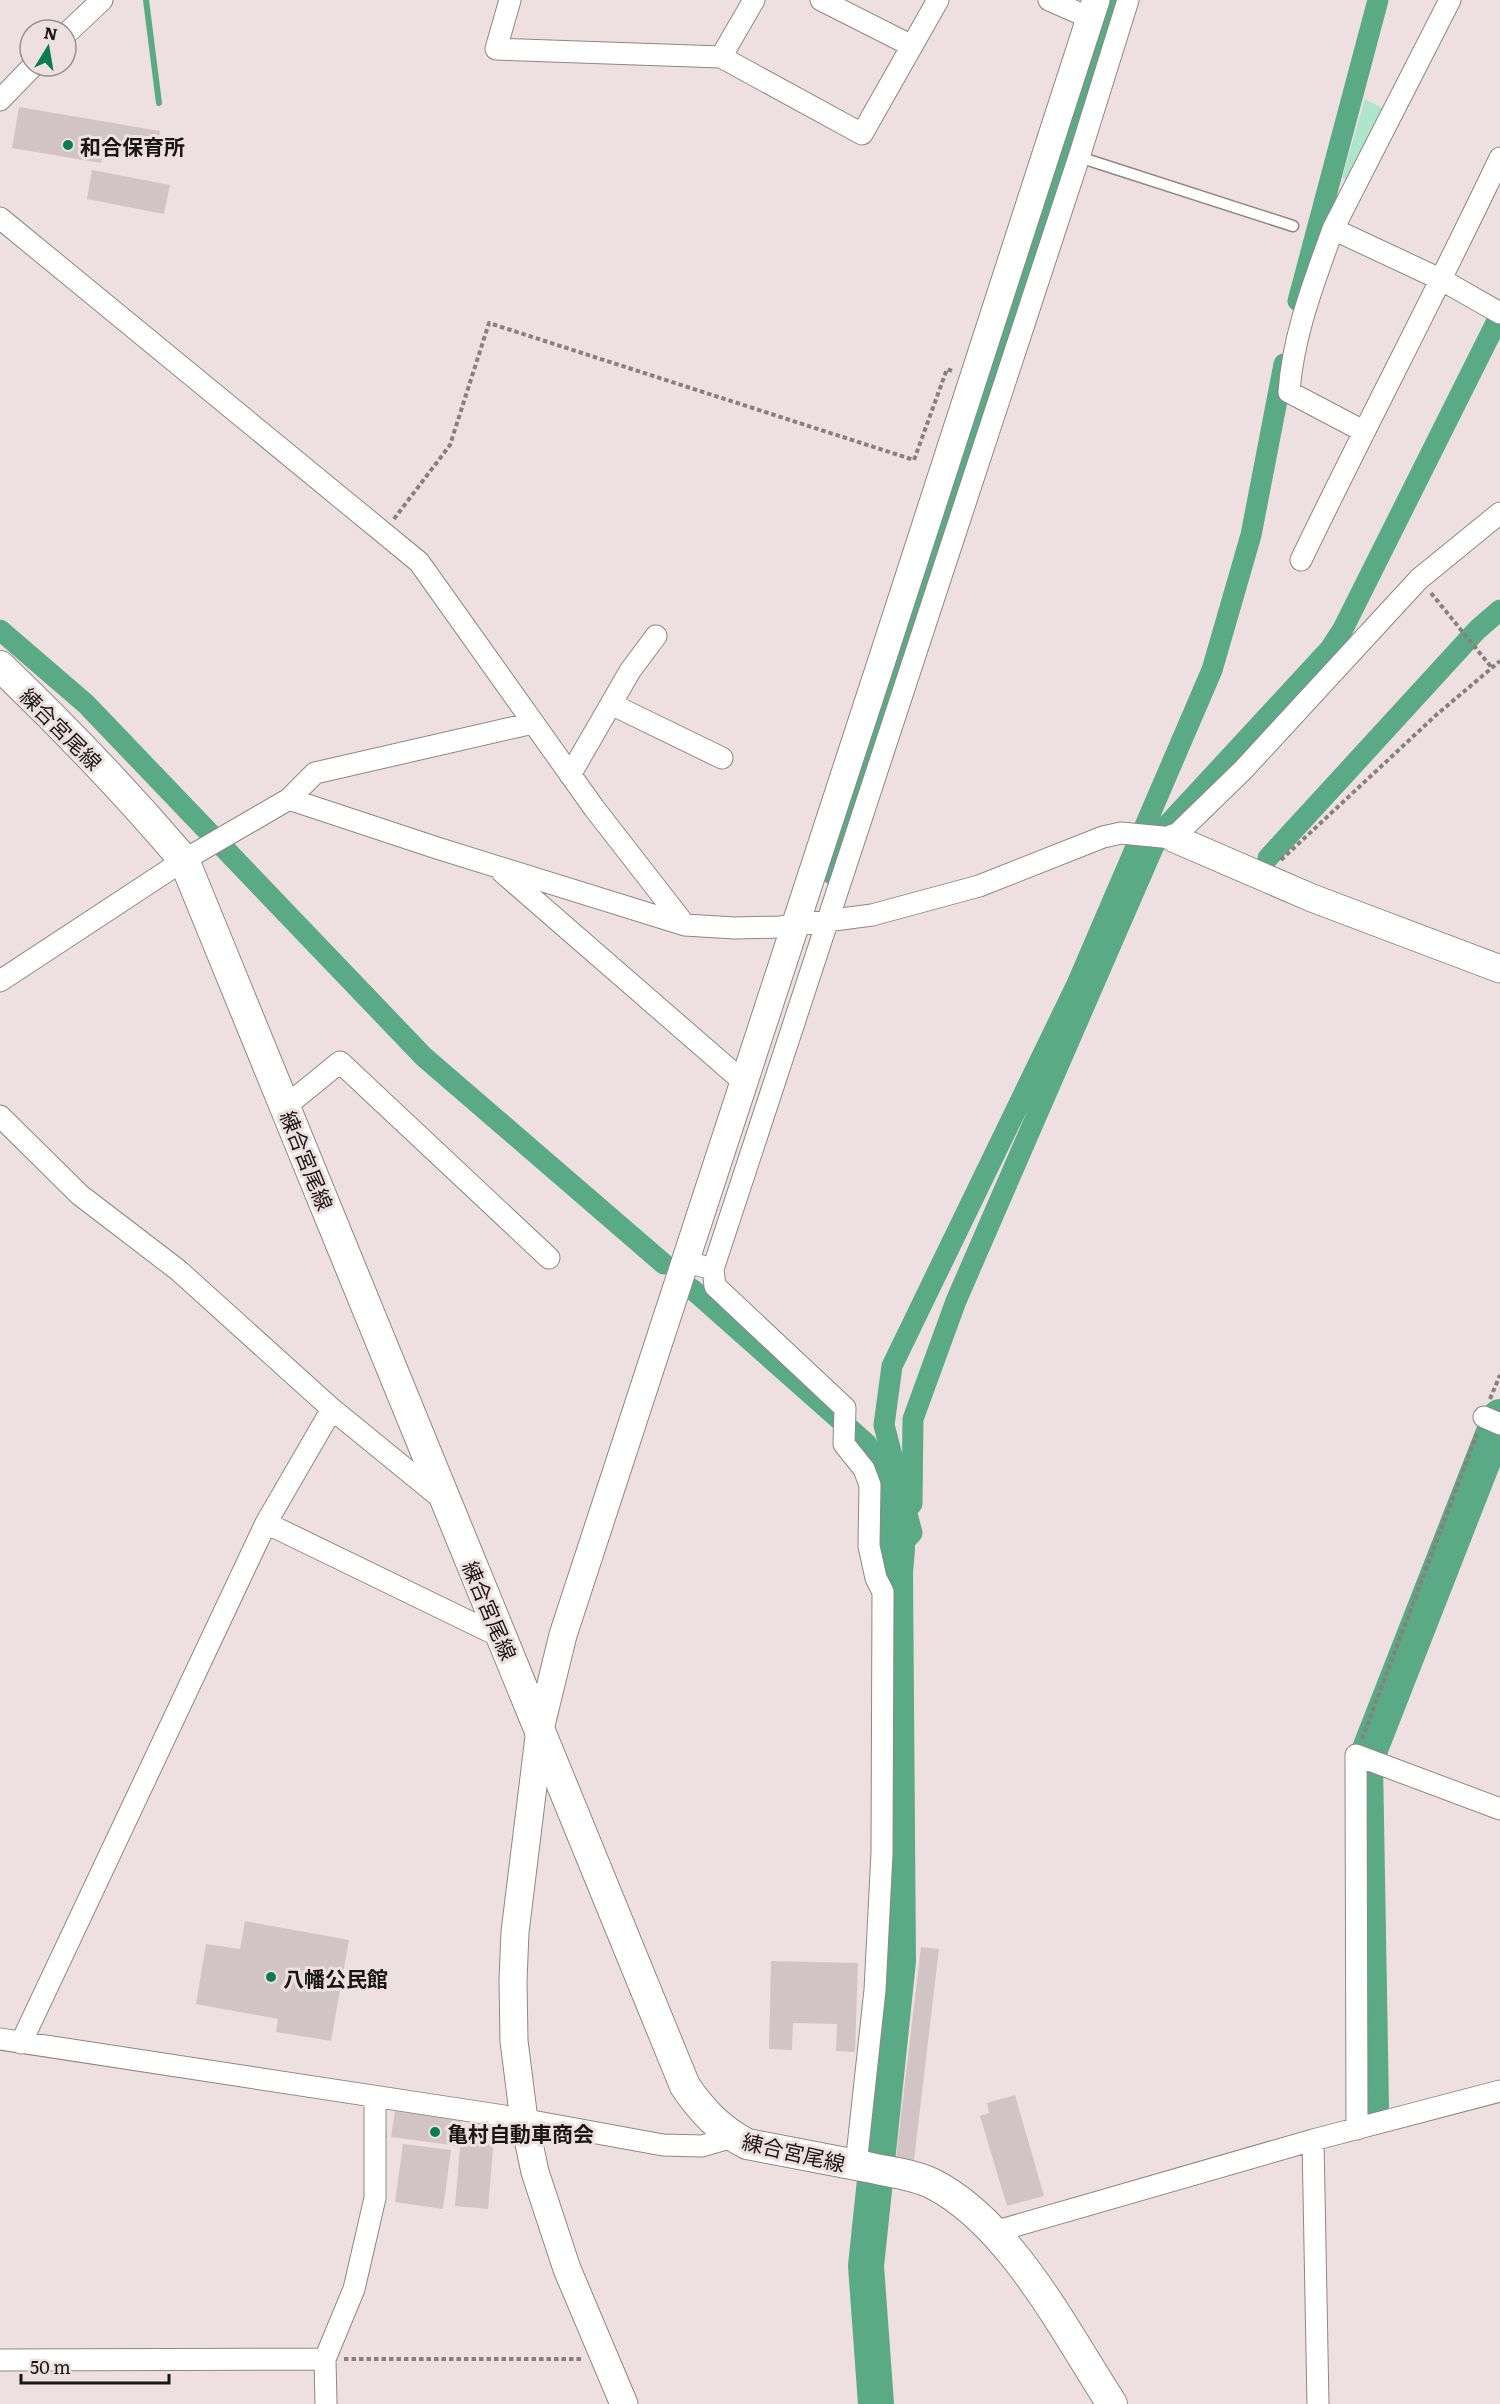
<svg xmlns="http://www.w3.org/2000/svg" width="1500" height="2404" font-family="Literata,'Noto Sans JP',serif">
	<style>
		.green { fill: #aee6ca }
		.lines { fill: none; stroke-linecap: round; stroke-linejoin: round }
		.stream { stroke: #5aaa86; stroke-width: 6 }
		.canal { stroke: #5aaa86; stroke-width: 21 }
		.river { stroke: #5aaa86; stroke-width: 36 }
		.building { fill: #d2c4c5 }
		.service-casing { stroke: #928586; stroke-width: 13 }
		.minor-casing { stroke: #928586; stroke-width: 23 }
		.tertiary-casing { stroke: #928586; stroke-width: 29 }
		.secondary-casing { stroke: #928586; stroke-width: 32 }
		.path { stroke: #897f7f; stroke-width: 4; stroke-dasharray: 4.5 3; stroke-linecap: butt }
		.service { stroke: #fff; stroke-width: 10 }
		.minor { stroke: #fff; stroke-width: 21 }
		.tertiary { stroke: #fff; stroke-width: 27 }
		.secondary { stroke: #fff; stroke-width: 30 }
		.poi-dot { fill: #0c7a55; stroke: #eee0e0; stroke-width: 2 }
		.labels { text-anchor: middle; dominant-baseline: central; stroke-width: 6; stroke-linejoin: round; paint-order: stroke }
		.poi-label { font-size: 21px; font-weight: bold; fill: #1b1616; stroke: #eee0e0; text-anchor: start }
		.street-label { font-size: 21px; fill: #1b1616; stroke: #eee0e0 }
	</style>
	<rect width="100%" height="100%" fill="#eee0e0"/>
	<path class="green" d="M1365,99l23,12 -38,70 -8,-3z"/>
	<g class="lines">
		<path class="stream" d="M146,0l13,103"/>
		<path class="canal" d="M1298,301l80,-301
			M0,630l86,74 338,353 240,207
			M1268,858l209,-228 23,-20
			M832,874l284,-874
			M692,1289l175,155 25,63
			M912,1504l1,-85 43,-118 203,-467 171,-185 13,-20 157,-314
			M897,1549l15,-16 -28,-108 8,-59 185,-382 135,-314 39,-135 33,-171"/>
		<path class="river" d="M1371,2107l-6,-345 135,-345
			M876,2404l-10,-138 32,-305 -3,-389 2,-23 -5,-42"/>
	</g>
	<path class="building" d="M19,107l141,24 -5,26 -51,-8 -3,14 -89,-15z
		M92,170l78,15 -6,29 -77,-15z
		M245,1921l104,19 -18,101 -55,-9 2,-13 -82,-15 10,-60 34,5z
		M921,1947l18,2 -25,211 -18,-2z
		M771,1961l87,2 -3,89 -19,-1 1,-27 -44,-1 -1,27 -23,-1z
		M1015,2095l29,101 -37,10 -27,-90 9,-3 -2,-10z
		M395,2111l67,9 -4,26 -67,-9z
		M461,2135l33,2 -6,72 -33,-3z
		M403,2144l48,6 -8,59 -48,-7z"/>
	<g class="lines">
		<g class="service-casing">
			<path id="service" d="M1079,157l214,69"/>
		</g>
		<g class="minor-casing">
			<path id="minor" d="M510,0l-14,49 225,8 141,77 76,-134
				M821,0l91,46
				M1049,0l41,18
				M1450,0l-117,229 109,51 58,33
				M66,34l36,-34
				M721,57l33,-57
				M0,100l33,-34
				M0,218l419,344 175,246 91,117
				M1333,229c-19,53 -40,106 -44,163l74,39
				M1301,560c65,-135 135,-267 199,-402
				M611,704l111,54
				M570,775l60,-104 26,-35
				M289,799l148,49 248,77 50,3 45,-1 92,-12 107,-29 124,-49 18,-4 52,5 70,-68 176,-191 81,-66
				M502,872l244,212
				M0,981l184,-121 105,-61 26,-26 218,-50
				M286,1106l54,-44 209,196
				M0,1116l80,79 98,75 154,139 114,93
				M687,1262l26,7 366,-1112 49,-157
				M713,1269l2,17 130,122 -1,36 20,25 6,16 -1,61 7,32 7,14 -1,261 -7,137 -19,175
				M1484,1417l16,7
				M266,1523l239,116
				M0,2039l504,77 159,29 39,1 31,-9
				M21,2043l245,-520 66,-114
				M1357,2129l-1,-374 144,54
				M1313,2140l5,264
				M994,2232l319,-92 187,-49
				M0,2360l325,-1
				M326,2404l-1,-45 29,-70 21,-91v-101"/>
		</g>
		<g class="tertiary-casing">
			<path id="tertiary" d="M1173,838l139,60 188,71
				M624,2404l-57,-135 -32,-97 -11,-52 -10,-79 -1,-60 2,-49 25,-203 23,-94c182,-544 355,-1090 533,-1635"/>
		</g>
		<g class="secondary-casing">
			<path id="secondary" d="M0,666c65,62 126,126 184,194 169,408 335,817 501,1226 17,25 35,44 62,58 40,8 80,15 120,23 21,5 47,7 66,17 77,39 133,149 179,220"/>
		</g>
		<path class="path" d="M394,519l56,-74 39,-122 425,137 33,-91 5,2
			M1431,593l61,75
			M1281,860l154,-144 65,-55
			M1490,1399l10,-24
			M1362,1739l115,-305
			M344,2359h239"/>
		<use href="#service" class="service"/>
		<use href="#minor" class="minor"/>
		<use href="#tertiary" class="tertiary"/>
		<use href="#secondary" class="secondary"/>
	</g>
	<g class="poi-dot">
		<circle cx="68" cy="145" r="6"/>
		<circle cx="271" cy="1977" r="6"/>
		<circle cx="435" cy="2132" r="6"/>
	</g>
	<g class="labels">
		<g class="poi-label">
			<text x="80" y="145">和合保育所</text>
			<text x="283" y="1977">八幡公民館</text>
			<text x="447" y="2132">亀村自動車商会</text>
		</g>
		<g class="street-label">
			<text transform="translate(62 728) rotate(45)">練合宮尾線</text>
			<text transform="translate(308 1160) rotate(68)">練合宮尾線</text>
			<text transform="translate(491 1610) rotate(67)">練合宮尾線</text>
			<text transform="translate(794 2151) rotate(13)">練合宮尾線</text>
		</g>
	</g>
	<g transform="translate(48 48) rotate(11)"><circle r="28" fill="#eee0e0" stroke="#9a8f8f" stroke-width="1.5"/>
	<path d="M0-4.5L10 22L0 15L-10 22Z" fill="#0c7a55"/>
	<text y="-9" font-size="16" font-weight="bold" text-anchor="middle" fill="#1b1616">N</text>
	</g>
	<path d="M21 2374v9h148v-9" fill="none" stroke="#1b1616" stroke-width="3"/>
	<text x="30" y="2374" font-size="18" fill="#1b1616" stroke="#eee0e0" stroke-width="4.5" paint-order="stroke">50 m</text>
</svg>
